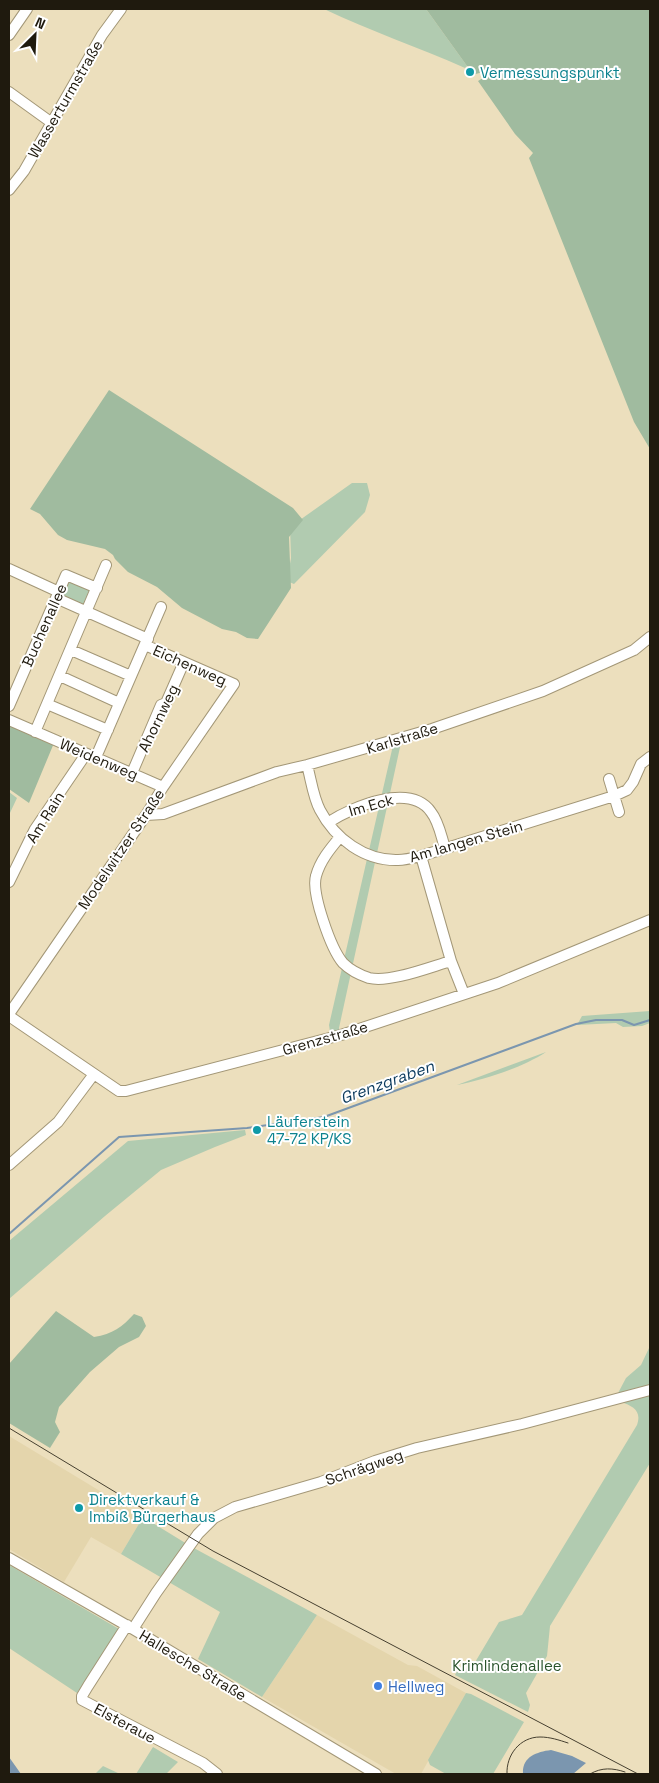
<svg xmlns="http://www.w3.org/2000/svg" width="659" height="1783" font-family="'Space Grotesk',sans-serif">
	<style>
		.built { fill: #e4d5ac }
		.green { fill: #b1cbb0 }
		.forest { fill: #a0bb9f }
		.water { fill: #7b96af }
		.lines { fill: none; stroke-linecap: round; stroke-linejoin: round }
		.stream { stroke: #7b96af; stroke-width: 2 }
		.minor-casing { stroke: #a39777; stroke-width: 12 }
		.minor { stroke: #fff; stroke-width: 10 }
		.tram { stroke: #464030; stroke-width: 1 }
		.culture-dot { fill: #0f9aa8; stroke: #fff; stroke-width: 2 }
		.shop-dot { fill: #3f7fe0; stroke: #fff; stroke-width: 2 }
		.labels { text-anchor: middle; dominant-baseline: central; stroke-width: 4; stroke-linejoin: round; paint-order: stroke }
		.culture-label { font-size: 15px; fill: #0d838f; stroke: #fff; text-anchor: start }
		.street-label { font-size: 15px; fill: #1f1a0e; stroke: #fff }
		.park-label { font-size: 15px; fill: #2a532c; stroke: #fff }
		.shop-label { font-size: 15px; fill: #366cbe; stroke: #fff; text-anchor: start }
		.water-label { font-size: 16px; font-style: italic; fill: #09385b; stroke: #fff }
	</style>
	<rect width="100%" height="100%" fill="#ecdfbd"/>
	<path class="built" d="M9,1436l134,81 -22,37 -30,-17 -27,45 -55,-33z
		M317,1615l91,50 9,1 49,27 -45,81h-25l-134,-77z"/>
	<path class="green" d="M324,9h102l41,57 -2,2c-47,-21 -95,-37 -141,-59z
		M352,483h15l3,12 -5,17 -71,72 -7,-3 4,-23 -1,-31z
		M67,580l24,8 -8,19 -20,-9 -2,-4z
		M402,738l-63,290 2,7 -10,3 -2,-13 65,-284z
		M9,792l8,6 -8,17z
		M650,1011v12l-8,3 -19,1 -7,-4 -39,2 5,-9z
		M546,1052c-24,16 -61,27 -89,33z
		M245,1130l1,5 -31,12 -54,23 -56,46 -96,83v-58l119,-100z
		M650,1346v117l-100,163 -3,30 -21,37 4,12 -2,7 -73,-37 3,-6 6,1 10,-6 25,-42 23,-7 115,-190c5,-14 -4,-19 -16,-23l-4,-7 9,-17 15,-13z
		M143,1517l44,27 -25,34 -41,-24z
		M192,1547l125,68 -55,82 -64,-38 22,-47 -53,-31z
		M9,1565l110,64 -42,64 -68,-45z
		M466,1693l5,1 53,28 -31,52h-47l-16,-9 -2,-5z
		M153,1747l25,15 -12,12h-30z
		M103,1766l17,8h-25z"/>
	<path class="forest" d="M426,9h224v440l-16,-27 -105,-264 4,-5 -18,-19 -37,-53 5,-3v-6l-11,3 -2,-3v-5l-3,-1z
		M109,390l184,118 10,12 -14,17 2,51 -33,51 -11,-1 -11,-6 -14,-3 -40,-21 -25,-21 -29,-15 -13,-13 -2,-4 -8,-6 -38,-9 -9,-5 -18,-21 -10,-5z
		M9,724l45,19 -25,60 -20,-14z
		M56,1311l38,26c19,-3 28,-10 40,-23l8,3 4,9 -7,11 -20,10 -29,25 -31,35 -4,15 5,10 -10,16 -41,-25v-59z"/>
	<path class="water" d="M551,1750l21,6 14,7 -13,11h-50c-1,-17 13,-22 28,-24z
		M9,1757l12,17h-12z"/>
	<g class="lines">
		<path class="stream" d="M9,1234l110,-97 128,-9 77,-11 252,-93 20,-4h26l12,5 16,-5"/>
		<g class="minor-casing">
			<path id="minor" d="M9,35l18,-26
				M9,92l43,31
				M9,190l15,-19 78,-136 19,-26
				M9,569l50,23
				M56,598l92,41
				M71,650l60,26
				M60,676l59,27
				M47,704l61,26
				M9,706l57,-131 31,13
				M9,720l154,67
				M35,732l71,-167
				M96,757l65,-150
				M307,765c4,14 6,32 13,45 15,29 45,51 78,50 7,0 15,-2 23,-4l193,-60 13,-6 6,-8 8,-18 9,-7
				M132,773l29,-68 5,-2 18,-41
				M609,779l10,33
				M146,815l17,-1 114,-42 30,-7 125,-36 111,-38 91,-41 16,-13
				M329,822c23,-15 81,-40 102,-10 8,10 10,24 14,36
				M340,837c-10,12 -20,24 -24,39 -5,17 15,73 27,87 7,7 17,12 26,15 21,5 61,-11 82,-17
				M421,856l30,105 13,33
				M9,882l26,-53 51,-75
				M9,1014l137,-199 17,-28 71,-103 -89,-39
				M9,1016l110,75h7l215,-56 157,-52 152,-63
				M9,1165l49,-43 36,-48
				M9,1558l124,71 243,145
				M127,1625l-39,61 -6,10v4l121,63 14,11
				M133,1629l23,-36 42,-59 16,-16 21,-11 86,-25 54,-21 42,-13 105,-24 128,-34"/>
		</g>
		<use href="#minor" class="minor"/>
		<path class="tram" d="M9,1428l204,123 425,223
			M507,1774c-1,-19 13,-37 33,-37 10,0 19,3 28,6
			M590,1774c12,-7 23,-6 35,-2"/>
	</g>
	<g class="culture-dot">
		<circle cx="470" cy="72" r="5"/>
		<circle cx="257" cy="1130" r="5"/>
		<circle cx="79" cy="1508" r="5"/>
	</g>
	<circle class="shop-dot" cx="378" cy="1686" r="5"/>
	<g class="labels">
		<g class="culture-label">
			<text x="480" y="72">Vermessungspunkt</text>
			<text x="267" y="1121">Läuferstein<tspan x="267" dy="17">47-72 KP/KS</tspan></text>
			<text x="89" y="1499">Direktverkauf &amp;<tspan x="89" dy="17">Imbiß Bürgerhaus</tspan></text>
		</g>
		<g class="street-label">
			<text transform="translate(65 99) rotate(-60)">Wasserturmstraße</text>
			<text transform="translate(44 625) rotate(-66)">Buchenallee</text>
			<text transform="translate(190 665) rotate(24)">Eichenweg</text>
			<text transform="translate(158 718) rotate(-64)">Ahornweg</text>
			<text transform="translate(402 738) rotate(-17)">Karlstraße</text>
			<text transform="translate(99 759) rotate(23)">Weidenweg</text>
			<text transform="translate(371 805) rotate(-16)">Im Eck</text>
			<text transform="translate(45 817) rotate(-58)">Am Rain</text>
			<text transform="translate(466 841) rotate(-16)">Am langen Stein</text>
			<text transform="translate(121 849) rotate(-56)">Modelwitzer Straße</text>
			<text transform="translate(325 1038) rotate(-16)">Grenzstraße</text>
			<text transform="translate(364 1467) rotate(-19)">Schrägweg</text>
			<text transform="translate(193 1665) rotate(31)">Hallesche Straße</text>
			<text transform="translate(125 1723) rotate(28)">Elsteraue</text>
		</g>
		<g class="park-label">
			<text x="507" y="1665">Krimlindenallee</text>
		</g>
		<g class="shop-label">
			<text x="388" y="1686">Hellweg</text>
		</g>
		<g class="water-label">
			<text transform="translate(387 1082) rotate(-20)">Grenzgraben</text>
		</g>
	</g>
	<rect width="659" height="1783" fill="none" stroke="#1f1a0e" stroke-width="20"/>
	<g transform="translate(35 35) rotate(24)" stroke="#ffffff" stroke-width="4" paint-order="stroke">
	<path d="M0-4L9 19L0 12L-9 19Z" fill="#1f1a0e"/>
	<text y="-8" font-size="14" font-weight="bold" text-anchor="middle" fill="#1f1a0e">N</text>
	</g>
</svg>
